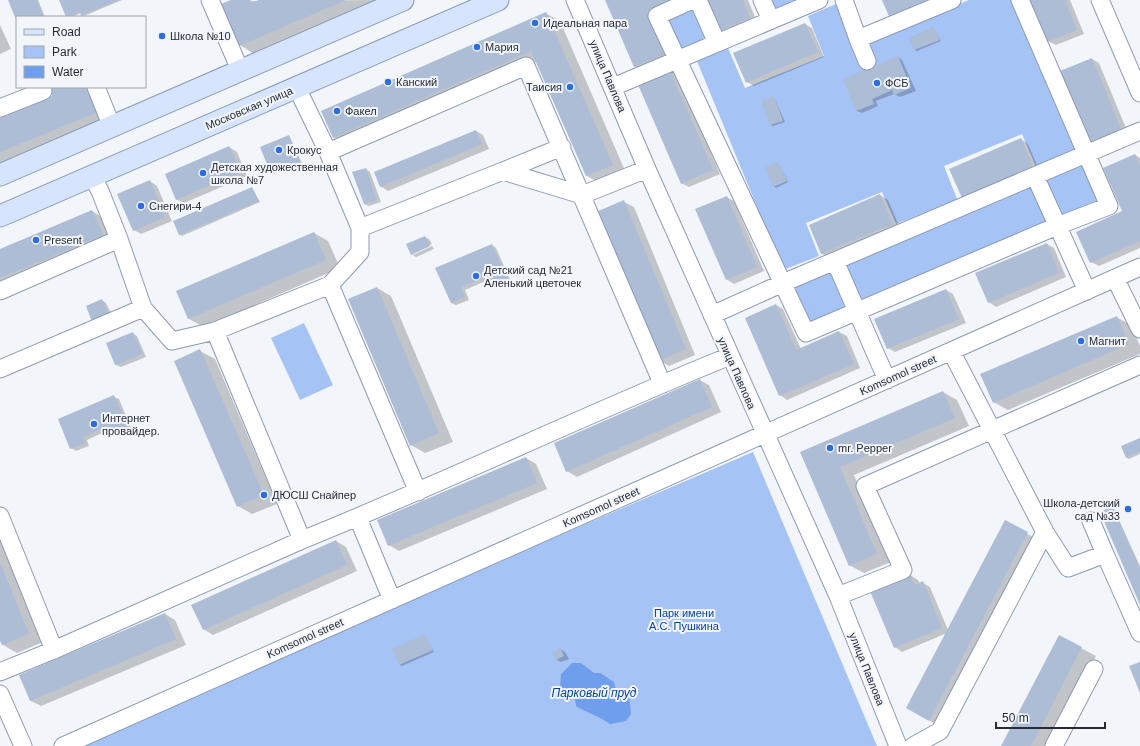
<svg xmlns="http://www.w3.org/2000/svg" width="1140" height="746" font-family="Arial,sans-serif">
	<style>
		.green { fill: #a5c3f4 }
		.water { fill: #6e9eec }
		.shadow { fill: #0003 }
		.building { fill: #adbdd6 }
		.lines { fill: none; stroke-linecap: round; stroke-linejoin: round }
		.minor-casing { stroke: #8c9bb4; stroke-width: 19 }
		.major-casing { stroke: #8699b6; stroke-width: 23 }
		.minor { stroke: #fff; stroke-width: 17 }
		.major { stroke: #d6e5fd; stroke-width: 21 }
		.poi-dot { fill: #2d6edc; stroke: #f2f5fa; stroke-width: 1.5 }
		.labels { text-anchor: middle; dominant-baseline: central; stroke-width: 4; stroke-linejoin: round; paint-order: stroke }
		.poi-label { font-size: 11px; fill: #262c36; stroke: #f2f5fa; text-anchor: start }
		.street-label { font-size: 11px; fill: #262c36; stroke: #f2f5fa }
		.park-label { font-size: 11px; fill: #06419b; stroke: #f2f5fa }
		.water-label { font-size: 12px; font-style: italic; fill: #05409a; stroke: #f2f5fa }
	</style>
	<rect width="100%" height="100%" fill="#f2f5fa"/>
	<path class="green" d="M768,0h33l-28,11z
		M969,0h46l62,150 -41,17 -14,-33 -78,32 13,33 -61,25 -14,-32 -76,31 13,33 -36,14 -86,-209 31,-13 17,40 79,-32 -16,-40 28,-12 18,44z
		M695,5l14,32 -31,13 -13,-32z
		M1082,163l17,39 -39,17 -17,-39z
		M1031,183l17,39 -186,80 -17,-40z
		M832,270l16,40 -39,16 -16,-40z
		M304,323l29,62 -33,15 -29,-62z
		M753,452l124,294h-805l5,-3z"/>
	<path class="water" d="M572,663h9l13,10h6l14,9 1,5 14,10 2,17 -5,7 -16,3c-11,-8 -22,-11 -34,-18l-1,-7 -15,-10 1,-15z"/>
	<path class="shadow" d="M9,0h29l7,17h-28v2z
		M60,0h62l-38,16 -3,-3 -9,4h-5z
		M233,0l26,1 120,-1 -125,54 -14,-9z
		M606,0h86l-38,16 18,42 -30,13 -8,-5z
		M708,0h40l9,22 -29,12 -8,-4z
		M883,0h61l-47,20 -8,-4z
		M1031,0h39l14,34 -28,11 -8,-4z
		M545,13l15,8 66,152 -24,11 -15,-8 -50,-114 -189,83 -15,-8z
		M805,24l7,4 12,29 -70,29 -7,-4z
		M0,25l11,24 -11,5z
		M934,28l7,13 -24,10 -2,-1 -5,-12z
		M898,57l4,3 14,31 -16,6 -6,-3 -18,7 2,5 -16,7 -5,-2 -13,-31z
		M1092,59l7,4 29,70 -30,13 -8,-5z
		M668,68l8,4 44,102 -31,13 -8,-4z
		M49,87l63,33 -112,45v-47l53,-22z
		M774,97l11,25 -12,4 -2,-1z
		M476,131l7,4 6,14 -101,42 -8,-5z
		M289,136l13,27 -28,11 -2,-1z
		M1021,139l7,5 12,28 -70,30z
		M229,147l8,5 10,24 -63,27 -8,-4z
		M1135,155l5,3v90l-41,18 -8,-4 32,-50z
		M778,163l10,19 -12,6 -2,-2z
		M366,169l4,3 11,30 -12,4 -5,-2z
		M150,181l7,5 15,35 -31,13 -7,-4z
		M252,188l8,14 -78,34 -2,-1 -6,-14z
		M880,195l8,5 12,28 -70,30 -8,-4 -12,-29z
		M726,197l8,4 30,70 -30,13 -8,-5z
		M624,202l10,5 61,148 -26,11 -10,-6z
		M92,211l15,9 10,23 -117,49v-42z
		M314,233l14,8 12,27 -136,59 -15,-8 -12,-27z
		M425,237l4,2 3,5 -19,9v2l19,-9 2,3 -18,8 -5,-3z
		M1047,244l7,4 12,29 -70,30 -7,-5z
		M492,245l4,3 15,34 -14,6 -5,-3 -2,-6 -25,11 4,10 -13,5 -5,-2 -14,-35z
		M377,288l14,8 62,146 -28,11 -14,-8z
		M946,290l7,4 13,29 -71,29 -7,-4z
		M102,300l4,3 7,14 -26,-10z
		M776,305l7,4 18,40 38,-17 8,4 13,32 -73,32 -7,-5z
		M1116,317l15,8 9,21v8l-132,56 -15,-8z
		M132,333l5,3 9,21 -25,10 -5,-2z
		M200,351l15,8 62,145 -25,10 -14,-8z
		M699,380l10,5 12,27 -144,65 -10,-6z
		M943,392l14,8 12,26 -115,49 37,87 -27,11 -15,-8 -48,-113z
		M114,397l5,2 12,29 -14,6 -6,-5 -24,11 2,6 -13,5 -5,-3z
		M1140,439v15l-11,5 -2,-1 -5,-12z
		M526,458l10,6 11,25 -148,62 -10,-6 -10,-25z
		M1113,507l27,59v36z
		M1006,522l36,20 -98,186 -23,-12 26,-83 -45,19 -7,-5 15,-72 8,5 2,4 3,-1 7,4 18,43z
		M0,537l43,105 -26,11 -14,-8 -3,-7z
		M336,541l10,6 11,24 -144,64 -10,-6z
		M165,614l10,6 11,25 -145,61 -10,-5 -10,-25z
		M425,636l9,16 -32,14 -2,-1 -7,-15z
		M1081,648l15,8 -47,90h-47z
		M560,649l5,3 4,7 -8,3 -4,-2 -4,-7z"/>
	<path class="building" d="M8,0h29l7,17h-27v5z
		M59,0h59l-37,16 -1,-4 -14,5z
		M231,0h19l2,3 7,-3h87l-107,46 -18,-42z
		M605,0h70l-28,12 18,42 -31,13z
		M707,0h36l7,18 -31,13z
		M882,0h46l-39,16z
		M1030,0h35l12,30 -30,12z
		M546,12l67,153 -27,11 -55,-125 -198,87 -12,-27z
		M805,23l13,29 -72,31 -13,-30z
		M934,27l6,13 -26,10 -5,-12z
		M898,56l13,32 -17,7 -2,-5 -20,9 2,5 -18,7 -13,-32z
		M1092,58l29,71 -31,13 -30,-71z
		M668,66l45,104 -32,14 -45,-104z
		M48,87h40l10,25 -98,40v-35l52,-21z
		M774,96l9,25 -13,4 -9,-24z
		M476,130l6,14 -102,43 -6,-15z
		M289,135l11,27 -29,12 -11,-27z
		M1021,138l12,30 -71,30 -13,-29z
		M229,146l12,26 -65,28 -11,-26z
		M1135,154l5,11v76l-50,22 -14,-31 46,-21 -19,-43z
		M778,162l9,19 -14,6 -8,-20z
		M366,168l11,32 -13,4 -12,-32z
		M150,180l15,37 -32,14 -16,-37z
		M252,187l7,14 -80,34 -6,-14z
		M880,194l13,30 -72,30 -12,-29z
		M727,196l30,71 -31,13 -31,-71z
		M624,200l62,149 -28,12 -62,-149z
		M92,210l11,25 -103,43v-29z
		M314,232l12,28 -138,59 -12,-28z
		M425,236l5,10 -19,9 -5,-11z
		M1047,243l12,30 -71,30 -13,-30z
		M492,244l15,35 -16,7 -4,-10 -26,11 4,10 -14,6 -16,-35z
		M377,287l62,146 -29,13 -62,-147z
		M946,289l13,30 -72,30 -13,-30z
		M102,299l7,16 -17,7 -6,-16z
		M776,304l20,46 43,-19 15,33 -75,32 -34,-78z
		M1117,316l12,28 -136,59 -13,-29z
		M133,332l9,22 -27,11 -9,-22z
		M200,349l64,146 -27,12 -63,-146z
		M700,379l12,28 -146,65 -12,-29z
		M943,391l12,27 -115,49 37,87 -28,12 -49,-114z
		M114,395l13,30 -16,7 -3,-6 -25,11 2,6 -15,6 -12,-30z
		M1140,438v14l-14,6 -5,-12z
		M526,457l11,26 -149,63 -11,-26z
		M1113,506l27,63v36l-40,-93z
		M1005,520l23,12 -99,189 -23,-13z
		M336,540l11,25 -144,65 -12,-25z
		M0,562l29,72 -27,11 -2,-4z
		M910,574l5,11 8,-4 19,47 -48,20 -24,-57z
		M165,613l11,26 -146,62 -11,-26z
		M425,634l8,16 -34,15 -7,-16z
		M1059,635l23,12 -51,99h-30z
		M560,648l4,8 -8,4 -4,-7z
		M1140,662v31l-11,-27z"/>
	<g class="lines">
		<g class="minor-casing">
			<path id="minor" d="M210,0l30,70
				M575,0l72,169 191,427 60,150
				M692,0l-35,16 149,317 251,-107 52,-20 -89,-206
				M698,0l19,43
				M762,0l9,20
				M844,0l14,39 94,-39
				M1100,0l40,93
				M858,39l9,22
				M96,87l16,40
				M613,87l206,-87
				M0,108l43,-17 -2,-4
				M328,152l198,-86 136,317
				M503,171l59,-24
				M1035,176l52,115
				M360,228l143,-57 79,24 65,-26
				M119,239l24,69
				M835,261l52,119
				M1115,278l25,51
				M330,285l88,207
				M0,291l119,-52 -19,-48 -8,-15
				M712,315l71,-32 357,-152
				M215,331l115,-46 30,-33v-24l-32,-76 -31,-64
				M951,351l94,181 23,36 37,-14 35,79
				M0,369l143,-61 29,33 43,-10 87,209 -248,110 -54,22
				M0,516l54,134
				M358,518l34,82
				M1091,521l14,33
				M302,540c144,-58 284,-126 428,-184
				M838,596l65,-26 -38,-84 275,-121
				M0,694l23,52
				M63,746l1077,-479
				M913,746l27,-15 105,-199
				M1054,746l40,-77"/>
		</g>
		<g class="major-casing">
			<path id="major" d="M0,175l403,-175
				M0,216l498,-216"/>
		</g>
		<use href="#minor" class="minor"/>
		<use href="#major" class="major"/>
	</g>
	<g class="poi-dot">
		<circle cx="535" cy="23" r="4"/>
		<circle cx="162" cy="36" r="4"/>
		<circle cx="477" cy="47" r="4"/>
		<circle cx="388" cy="82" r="4"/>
		<circle cx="877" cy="83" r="4"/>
		<circle cx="570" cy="87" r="4"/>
		<circle cx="337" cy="111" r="4"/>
		<circle cx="279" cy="150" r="4"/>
		<circle cx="203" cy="173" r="4"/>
		<circle cx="141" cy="206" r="4"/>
		<circle cx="36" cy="240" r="4"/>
		<circle cx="476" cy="276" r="4"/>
		<circle cx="1081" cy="341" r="4"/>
		<circle cx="94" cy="424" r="4"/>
		<circle cx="830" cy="448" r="4"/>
		<circle cx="264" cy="495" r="4"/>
		<circle cx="1128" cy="509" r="4"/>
	</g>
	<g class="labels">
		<g class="poi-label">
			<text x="543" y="23">Идеальная пара</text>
			<text x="170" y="36">Школа №10</text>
			<text x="485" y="47">Мария</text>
			<text x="396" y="82">Канский</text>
			<text x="885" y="83">ФСБ</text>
			<text x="562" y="87" text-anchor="end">Таисия</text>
			<text x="345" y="111">Факел</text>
			<text x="287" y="150">Крокус</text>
			<text x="211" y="167">Детская художественная<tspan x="211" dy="13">школа №7</tspan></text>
			<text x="149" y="206">Снегири-4</text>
			<text x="44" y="240">Present</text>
			<text x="484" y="270">Детский сад №21<tspan x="484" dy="13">Аленький цветочек</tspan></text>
			<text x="1089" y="341">Магнит</text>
			<text x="102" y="418">Интернет<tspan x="102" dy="13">провайдер.</tspan></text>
			<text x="838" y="448">mr. Pepper</text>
			<text x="272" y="495">ДЮСШ Снайпер</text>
			<text x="1120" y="503" text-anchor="end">Школа-детский<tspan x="1120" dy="13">сад №33</tspan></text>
		</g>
		<g class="street-label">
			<text transform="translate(608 76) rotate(67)">улица Павлова</text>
			<text transform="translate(249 108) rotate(-23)">Московская улица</text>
			<text transform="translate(737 373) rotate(66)">улица Павлова</text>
			<text transform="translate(898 375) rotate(-24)">Komsomol street</text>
			<text transform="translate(601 507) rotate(-24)">Komsomol street</text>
			<text transform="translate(305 638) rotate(-24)">Komsomol street</text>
			<text transform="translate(867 669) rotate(68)">улица Павлова</text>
		</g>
		<g class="park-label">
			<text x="684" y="613">Парк имени<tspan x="684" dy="13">А.С. Пушкина</tspan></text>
		</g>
		<g class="water-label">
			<text x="594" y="693">Парковый пруд</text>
		</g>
	</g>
	<rect x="16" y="16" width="130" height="72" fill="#f2f5fa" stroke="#a0a5ac"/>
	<rect x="24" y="29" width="20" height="6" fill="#d6e5fd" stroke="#a0a5ac"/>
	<text x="52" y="36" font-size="12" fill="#262c36">Road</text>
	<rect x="24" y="46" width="20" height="12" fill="#a5c3f4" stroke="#a0a5ac"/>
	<text x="52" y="56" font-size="12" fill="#262c36">Park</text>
	<rect x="24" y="66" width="20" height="12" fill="#6e9eec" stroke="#a0a5ac"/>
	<text x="52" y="76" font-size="12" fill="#262c36">Water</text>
	<path d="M996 722v6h109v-6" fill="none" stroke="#262c36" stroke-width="2"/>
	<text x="1002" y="722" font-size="12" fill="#262c36" stroke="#f2f5fa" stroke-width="3" paint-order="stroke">50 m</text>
</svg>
